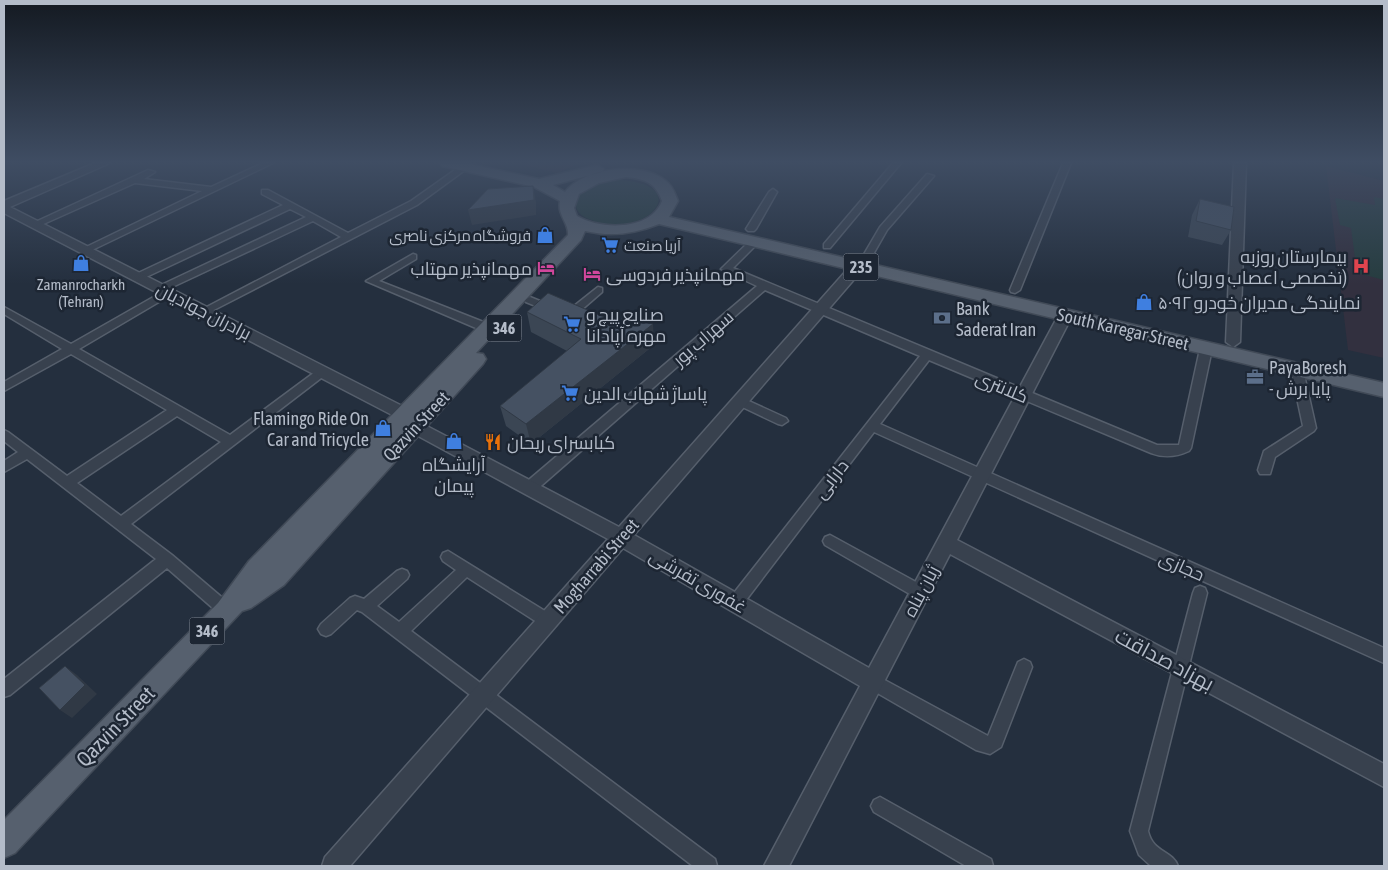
<svg xmlns="http://www.w3.org/2000/svg" width="1388" height="870" font-family="'Asap Condensed',Cairo,sans-serif">
	<style>
		.medical { fill: #32303f }
		.green { fill: #263c3f }
		.lines { fill: none; stroke-linecap: round; stroke-linejoin: round }
		.minor-casing { stroke: #565f6c; stroke-width: 3 }
		.tertiary-casing { stroke: #565f6c; stroke-width: 3 }
		.primary-casing { stroke: #414a57; stroke-width: 3 }
		.minor { fill: #38414e; fill-rule: evenodd }
		.tertiary { fill: #38414e; fill-rule: evenodd }
		.primary { fill: #56606e; fill-rule: evenodd }
		.wall { fill: #3b4654 }
		.shaded-wall { fill: #303945 }
		.building { fill: #455162; stroke: #303945 }
		.labels { text-anchor: middle; dominant-baseline: central; stroke-width: 5; stroke-linejoin: round; paint-order: stroke }
		.far-poi-label { font-size: 15px; fill: #b4bcc9; stroke: #1d2633; text-anchor: end }
		.shield { fill: #1d2633; stroke: #878f9c; stroke-width: 1 }
		.shield-label { font-size: 16px; font-weight: bold; fill: #b4bcc9 }
		.poi-label { font-size: 18px; fill: #b4bcc9; stroke: #1d2633; text-anchor: start }
		.street-label { font-size: 18px; fill: #b4bcc9; stroke: #1d2633 }
		.near-street-label { font-size: 21px; fill: #b4bcc9; stroke: #1d2633 }
	</style>
	<rect width="100%" height="100%" fill="#242f3e"/>
	<path class="medical" d="M514,163h65l-21,10z
		M1326,166l58,15v177l-36,-8z"/>
	<path class="green" d="M618,180c80,4 26,62 -27,40 -6,-2 -15,-7 -15,-15 -1,-19 29,-24 42,-25z
		M1374,197l10,2v81l-27,-7 -6,-45 -11,-3 -5,-27 40,7z"/>
	<g class="lines">
		<g class="minor-casing">
			<path id="minor" d="M263,163h10l-185,89h-6l-2,-2 122,-59 -67,-8 -96,43 -3,1 -5,-3 117,-54 7,2 -11,7 67,8z
				M893,163h8l-71,85h-6v-4z
				M1063,163h8l-51,127 -5,3 -4,-1 -1,-2z
				M462,165l7,2 -52,38 -209,108h-8l-1,-2 142,-74 -28,-16 -147,69 7,1 1,2 -95,56 151,86 89,-66 4,-1 6,4 -198,152 41,31 60,51 3,5 -3,5 -5,2 -5,-2 -55,-48 -157,127 -6,2v-18l152,-120 -129,-100 -23,13v-11l14,-9 -14,-11v-11l4,2 59,44 100,-66 -96,-56 -67,37v-9l58,-33 -58,-35v-7l67,37 93,-53h-7v-4l149,-70 -16,-8 -148,70h-8v-4l149,-70 -21,-11v-4h6l80,43 63,-32zM177,416l44,26 -100,74 -44,-33z
				M927,174l7,2 -47,54 -16,28h-6l-2,-2 17,-29z
				M773,189l4,3 -21,37 -2,2h-6l-2,-2 23,-37z
				M755,238l3,1v4l-25,25 424,177h22l21,-96 2,-3h8l2,3 -21,99 -2,3c-13,6 -25,7 -38,2l-222,-93 -49,64 504,224v15l-510,-231 -134,176 -5,2 -5,-2 -2,-5 2,-5 190,-242 -155,-66 -231,202h-10l-2,-4 2,-4 233,-198 -36,-17 31,-30z
				M413,254l3,1v4l-37,22 112,44 1,3 -1,3h-8l-117,-50z
				M598,287l4,1v4l-30,26h-8l-1,-2 1,-2z
				M530,297l27,11 1,2 -5,3 -27,-11 -1,-2z
				M1297,366l6,4 13,58 -2,3 -39,26 -5,17h-10l-2,-4 6,-19 39,-25 -12,-56z
				M740,397l46,21 2,3 -6,4 -4,-1 -42,-20 -2,-3z
				M830,535l95,52 2,5 -2,5 -5,2 -5,-2 -90,-52 -2,-4 2,-4z
				M448,551l105,65 3,5 -3,5 -5,2 -5,-2 -76,-49 -56,54 304,228 2,7h-24l-331,-254 -5,-2 -26,24 -5,2 -5,-2 -3,-5 3,-5 29,-26 5,-2 9,3 33,-28 5,-2 5,2 2,4 -2,4 -30,27 22,16 57,-52 -13,-9 -2,-4 2,-4z
				M1200,586l5,2 2,5 -59,238c5,22 24,19 30,35h-27l-12,-11 -9,-24 63,-238 2,-5z
				M1024,659l6,3 2,5 -31,80 -11,7 -14,-4 -109,-63 -2,-5 2,-5 6,-3 6,3 109,59 30,-74z
				M880,797l111,62 2,7h-27l-92,-54 -3,-6 3,-6z"/>
		</g>
		<g class="tertiary-casing">
			<path id="tertiary" d="M95,163h15l-100,44 400,203 2,4 -2,4h-12l-394,-205v-12z
				M1234,163h12l-6,179 -7,5 -7,-5z
				M858,262l7,4 -2,3 -229,266 235,133 189,-352 2,-3h10l2,3 -115,224 427,224v23l-434,-233 -161,312h-25l96,-180 -237,-138 -273,318h-28l3,-9 283,-318 -199,-108 -2,-4 2,-4h12l198,104 234,-264z"/>
		</g>
		<g class="primary-casing">
			<path id="primary" d="M440,163h25l74,16 58,-14 7,4 -2,3 -49,13 12,7c19,-25 78,-31 101,-11 7,5 9,13 12,20l-9,16 715,166v14l-725,-173c-25,10 -48,13 -74,7l-4,9 -105,113 7,1 3,5 -3,5 -199,221 -33,23 -9,3 -227,242 -11,5v-38l214,-217 31,-42 319,-326c1,-12 -11,-20 -8,-34l-26,-14 -92,-21zM626,177c19,2 29,5 36,24 -12,30 -61,29 -85,15l-3,-8 5,-14 20,-11z"/>
		</g>
		<use href="#minor" class="minor"/>
		<use href="#tertiary" class="tertiary"/>
		<use href="#primary" class="primary"/>
	</g>
	<path class="wall" d="M1200,199l31,31 -9,15 -34,-8 4,-22z
		M527,312l127,33 -123,99 -25,-18 -6,-20 67,-55 -36,-19z"/>
	<path class="shaded-wall" d="M533,186l3,16v13l-64,10 -4,-15z
		M653,324l1,21 -123,99 -5,-20z
		M65,666l12,9 20,19 -25,24 -12,-8z"/>
	<path class="building" d="M533,186l1,14 -66,10 20,-21z
		M1200,199l34,8 -3,23 -35,-9z
		M548,293l72,31 11,-1 1,-6 21,7 -127,100 -26,-18 81,-67 -54,-27z
		M65,666l20,19 -25,25 -21,-22z"/>
	<linearGradient id="sky" x2="0" y2="1"><stop stop-color="#141a22"/><stop offset="0.57" stop-color="#3f4d63"/><stop offset="1" stop-color="#3f4d63" stop-opacity="0"/></linearGradient>
	<rect width="1388" height="284" fill="url(#sky)"/>
	<defs>
		<g id="shop-bare" transform="scale(1.35)"><path d="M-5-2.5h2.3a2.7 3.5 0 0 1 5.4 0H5L5.5 6h-11ZM-1.5-2.5h3a1.5 2.3 0 0 0-3 0Z" fill="#3f7fe0" stroke="#1d2633" stroke-width="2.5" paint-order="stroke"/></g>
		<g id="supermarket-bare" transform="scale(1.35)"><path d="M-6-5.5h2.5l.6 2H6L4.5 2H-2.5L-4.4-4H-6ZM-1.5 3.2a1.3 1.3 0 1 0 .1 0ZM3 3.2a1.3 1.3 0 1 0 .1 0Z" fill="#3f7fe0" stroke="#1d2633" stroke-width="2.5" paint-order="stroke"/></g>
		<g id="hospital-bare" transform="scale(1.35)"><path d="M-5-5h3v3.5h4V-5h3V5h-3V1.5h-4V5h-3Z" fill="#e0444e" stroke="#1d2633" stroke-width="2.5" paint-order="stroke"/></g>
		<g id="hotel-bare" transform="scale(1.35)"><path d="M-6-4.5h1.5V1H6V5H4.5V3h-9V5H-6ZM-4 0a1.8 1.8 0 1 1 3.6 0ZM.5 0V-2.5h3Q6-2.5 6 0Z" fill="#d1479c" stroke="#1d2633" stroke-width="2.5" paint-order="stroke"/></g>
		<g id="bank-bare" transform="scale(1.35)"><path d="M-6-4H6V4H-6ZM0-2.3a2.3 2.3 0 1 0 0 4.6a2.3 2.3 0 1 0 0-4.6Z" fill="#5c6f8a" stroke="#1d2633" stroke-width="2.5" paint-order="stroke"/></g>
		<g id="office-bare" transform="scale(1.35)"><path d="M-6-3h4V-5.5h4V-3h4V5H-6ZM-1-4.5V-3h2v-1.5ZM-6 0V1H6V0Z" fill="#5c6f8a" stroke="#1d2633" stroke-width="2.5" paint-order="stroke"/></g>
		<g id="restaurant-bare" transform="scale(1.35)"><path d="M-5-6h1v4h1v-4h1v4h1v-4h1v5L-1.5 .5V6h-2V.5L-5-1ZM5-6V6H3V1.5H1.5Q1.5-4 5-6Z" fill="#e8710a" stroke="#1d2633" stroke-width="2.5" paint-order="stroke"/></g>
	</defs>
	<g fill-rule="evenodd">
		<use href="#shop-bare" x="545" y="235"/>
		<use href="#supermarket-bare" x="610" y="245"/>
		<use href="#shop-bare" x="81" y="263"/>
		<use href="#hospital-bare" x="1361" y="266"/>
		<use href="#hotel-bare" x="546" y="268"/>
		<use href="#hotel-bare" x="592" y="274"/>
		<use href="#shop-bare" x="1144" y="302"/>
		<use href="#bank-bare" x="942" y="318"/>
		<use href="#supermarket-bare" x="572" y="324"/>
		<use href="#office-bare" x="1255" y="377"/>
		<use href="#supermarket-bare" x="570" y="393"/>
		<use href="#shop-bare" x="383" y="428"/>
		<use href="#shop-bare" x="454" y="441"/>
		<use href="#restaurant-bare" x="493" y="442"/>
	</g>
	<g class="labels">
		<g class="far-poi-label">
			<text x="531" y="235">فروشگاه مرکزی ناصری</text>
			<text x="624" y="245" text-anchor="start">آریا صنعت</text>
			<text x="81" y="284" text-anchor="middle">Zamanrocharkh<tspan x="81" dy="17">(Tehran)</tspan></text>
		</g>
		<g class="shield">
			<rect x="843.5" y="253.5" width="35" height="27" rx="4"/>
			<rect x="486.5" y="314.5" width="35" height="27" rx="4"/>
			<rect x="189.5" y="617.5" width="35" height="27" rx="4"/>
		</g>
		<g class="shield-label">
			<text x="861" y="267">235</text>
			<text x="504" y="328">346</text>
			<text x="207" y="631">346</text>
		</g>
		<g class="poi-label">
			<text x="1347" y="256" text-anchor="end">بیمارستان روزبه<tspan x="1347" dy="21">(تخصصی اعصاب و روان)</tspan></text>
			<text x="532" y="268" text-anchor="end">مهمانپذیر مهتاب</text>
			<text x="606" y="274">مهمانپذیر فردوسی</text>
			<text x="1158" y="302">نمایندگی مدیران خودرو ۵۰۹۲</text>
			<text x="956" y="308">Bank<tspan x="956" dy="21">Saderat Iran</tspan></text>
			<text x="586" y="314">صنایع پیچ و<tspan x="586" dy="21">مهره آپادانا</tspan></text>
			<text x="1269" y="367">PayaBoresh<tspan x="1269" dy="21">- پایا برش</tspan></text>
			<text x="584" y="393">پاساژ شهاب الدین</text>
			<text x="369" y="418" text-anchor="end">Flamingo Ride On<tspan x="369" dy="21">Car and Tricycle</tspan></text>
			<text x="507" y="442">کبابسرای ریحان</text>
			<text x="454" y="464" text-anchor="middle">آرایشگاه<tspan x="454" dy="21">پیمان</tspan></text>
		</g>
		<g class="street-label">
			<text transform="translate(204 311) rotate(27)">برادران جوادیان</text>
			<text transform="translate(1123 329) rotate(13)">South Karegar Street</text>
			<text transform="translate(703 338) rotate(-41)">سهراب پور</text>
			<text transform="translate(1002 387) rotate(23)">کلانتری</text>
			<text transform="translate(416 426) rotate(-47)">Qazvin Street</text>
			<text transform="translate(831 479) rotate(-52)">دارابی</text>
			<text transform="translate(596 566) rotate(-49)">Mogharrabi Street</text>
			<text transform="translate(1182 566) rotate(24)">حجازی</text>
			<text transform="translate(698 581) rotate(30)">غفوری تفرشی</text>
			<text transform="translate(921 591) rotate(-62)">ژیان پناه</text>
		</g>
		<g class="near-street-label">
			<text transform="translate(1165 659) rotate(28)">بهزاد صداقت</text>
			<text transform="translate(115 726) rotate(-46)">Qazvin Street</text>
		</g>
	</g>
	<rect width="1388" height="870" fill="none" stroke="#b4bcc9" stroke-width="10"/>
</svg>
